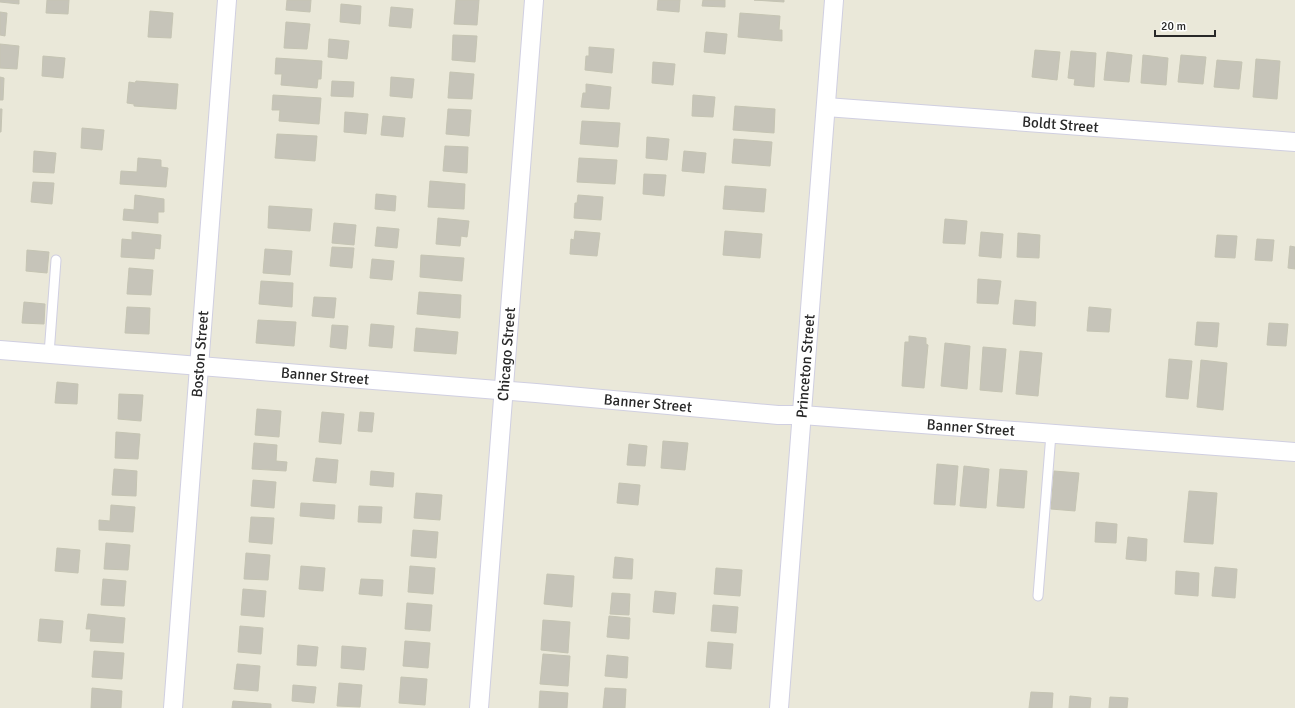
<svg xmlns="http://www.w3.org/2000/svg" width="1295" height="708" font-family="Signika,sans-serif">
	<style>
		.building { fill: #c6c4b9; stroke: #c5c4b3 }
		.lines { fill: none; stroke-linecap: round; stroke-linejoin: round }
		.service-casing { stroke: #d0cfe1; stroke-width: 11 }
		.minor-casing { stroke: #d0cfe1; stroke-width: 20 }
		.service { stroke: #fff; stroke-width: 9 }
		.minor { stroke: #fff; stroke-width: 18 }
		.labels { text-anchor: middle; dominant-baseline: central; stroke-width: 3; stroke-linejoin: round; paint-order: stroke }
		.street-label { font-size: 15px; fill: #282828; stroke: #fff }
	</style>
	<rect width="100%" height="100%" fill="#eae8d9"/>
	<path class="building" d="M0,0h19v4l-19,-2z
		M47,0h22l-1,14 -22,-1z
		M287,0h24l-1,12 -24,-2z
		M456,0h23l-2,25 -23,-1z
		M658,0h22l-1,12 -22,-2z
		M703,0h22v7l-23,-1z
		M754,0h30v2z
		M341,4l20,2 -1,18 -20,-2z
		M391,7l22,2 -2,19 -22,-2z
		M150,11l23,2 -2,25 -23,-1z
		M0,12l7,1 -2,23 -5,-1z
		M740,13l40,3 -1,14h3v11l-44,-4z
		M286,22l24,2 -3,25 -23,-1z
		M706,32l21,2 -2,20 -21,-2z
		M453,35l24,1 -2,26 -23,-2z
		M329,39l20,2 -2,18 -19,-2z
		M0,44l19,2 -2,23 -17,-1z
		M589,47l25,2 -2,24 -27,-3 1,-14h3z
		M1035,50l25,2 -3,28 -25,-3z
		M1071,51l25,2 -2,34 -20,-2 1,-6 -7,-1z
		M1107,52l25,3 -3,27 -25,-2z
		M1143,55l25,3 -2,27 -25,-2z
		M1181,55l25,2 -3,27 -25,-2z
		M43,56l22,2 -2,20 -21,-2z
		M276,58l46,3 -1,18h-3l-1,9 -36,-3 1,-11h-7z
		M1256,59l24,2 -3,38 -24,-2z
		M1217,60l25,2 -3,27 -25,-2z
		M653,62l22,2 -2,21 -21,-2z
		M450,72l24,2 -2,25 -24,-1z
		M0,77l4,1 -1,22h-3z
		M391,77l23,2 -2,19 -22,-2z
		M136,81l42,3 -2,25 -42,-3v-2l-7,-1 2,-21 6,1z
		M332,81l22,1 -1,15 -22,-1z
		M586,84l25,3 -2,22 -28,-2 2,-14h3z
		M273,95l48,3 -2,26 -40,-3 1,-11h-8z
		M693,95l22,2 -2,20 -21,-1z
		M735,106l40,3 -1,24 -41,-3z
		M0,109h2l-1,23h-1z
		M448,109l23,1 -2,26 -23,-2z
		M345,112l23,2 -2,20 -22,-2z
		M383,116l22,2 -2,19 -22,-2z
		M582,121l38,2 -2,24 -38,-3z
		M82,128l22,2 -2,20 -21,-2z
		M277,134l40,2 -2,25 -40,-3z
		M647,137l22,2 -2,21 -21,-2z
		M734,139l38,3 -2,24 -38,-3z
		M445,146l23,1 -1,26 -24,-2z
		M34,151l22,2 -2,20 -21,-1z
		M684,151l22,2 -2,20 -22,-2z
		M138,158l23,2v7l7,1 -2,19 -46,-3 1,-13 16,1z
		M579,158l38,2 -2,24 -38,-2z
		M644,174l22,1 -2,21 -21,-2z
		M430,181l35,3 -1,25 -36,-2z
		M33,182l21,1 -2,21 -21,-2z
		M725,186l41,3 -2,23 -41,-3z
		M376,194l20,2 -1,15 -20,-2z
		M135,195l29,4v13h-6v11l-35,-3 1,-11 10,1z
		M578,195l25,2 -2,23 -27,-2 1,-15h2z
		M269,206l43,3 -2,22 -42,-3z
		M438,218l31,3 -2,16 -6,-1 -1,10 -24,-2z
		M945,219l22,2 -2,23 -22,-1z
		M334,223l22,2 -2,20 -22,-2z
		M377,227l22,2 -2,19 -22,-2z
		M575,231l25,2 -3,23 -27,-2 1,-15 3,1z
		M725,231l37,3 -2,24 -37,-3z
		M132,232l29,3 -1,14 -5,-1 -1,11 -33,-2 1,-18 10,1z
		M981,232l22,2 -2,24 -22,-2z
		M1018,233l22,2 -1,23 -22,-1z
		M1217,235l20,1 -2,22 -20,-1z
		M1257,239l17,1 -2,21 -17,-1z
		M1290,246l5,1v22l-7,-1z
		M332,247l22,1 -2,20 -22,-2z
		M265,249l27,2 -2,24 -27,-2z
		M27,250l22,2 -2,21 -21,-2z
		M421,255l43,3 -2,23 -42,-4z
		M372,259l22,2 -2,19 -22,-2z
		M129,268l24,2 -2,25 -24,-1z
		M978,279l23,2 -3,23 -21,-1z
		M261,281l32,2 -1,24 -33,-3z
		M419,292l42,3 -1,23 -43,-4z
		M314,297l22,1 -2,20 -22,-2z
		M1015,300l21,2 -1,24 -22,-2z
		M24,302l21,2 -1,20 -22,-1z
		M127,307l23,1 -1,26 -24,-1z
		M1089,307l22,2 -2,23 -22,-1z
		M258,320l38,2 -2,24 -38,-3z
		M1197,322l22,1 -2,24 -22,-2z
		M1269,323l19,1 -2,22 -19,-1z
		M371,324l23,2 -2,22 -23,-2z
		M332,325l16,1 -2,23 -16,-2z
		M416,328l42,4 -2,22 -42,-3z
		M909,336l17,2v6l2,1 -4,43 -22,-2 3,-44h4z
		M945,343l25,3 -3,43 -26,-3z
		M983,347l23,2 -4,43 -22,-2z
		M1020,351l22,2 -4,43 -22,-2z
		M1169,359l23,2 -4,38 -22,-2z
		M1201,360l26,3 -4,47 -26,-3z
		M57,382l21,2 -1,20 -22,-1z
		M119,394l24,1 -2,26 -23,-2z
		M257,409l24,2 -2,26 -24,-2z
		M322,412l22,2 -3,30 -22,-2z
		M360,412l14,1 -2,19 -14,-1z
		M116,432l24,2 -2,25 -23,-1z
		M663,441l25,2 -3,27 -24,-2z
		M254,443l23,2 -1,16 11,1 -1,9 -34,-2z
		M629,444l18,2 -2,20 -18,-1z
		M316,458l22,2 -2,23 -23,-2z
		M937,464l21,2 -3,39 -21,-1z
		M964,466l25,3 -3,39 -26,-2z
		M114,469l23,2 -1,25 -24,-1z
		M1000,469l27,2 -3,37 -27,-2z
		M371,471l23,2 -1,14 -23,-2z
		M1054,471l25,2 -4,38 -24,-2z
		M253,480l23,2 -2,26 -23,-2z
		M619,483l21,2 -2,20 -21,-2z
		M1189,491l28,2 -4,51 -29,-2z
		M416,493l26,2 -2,25 -26,-2z
		M301,503l34,2 -1,14 -34,-3z
		M111,505l24,2 -2,25 -34,-2v-10l11,1z
		M359,506l23,1 -1,16 -23,-1z
		M251,517l23,1 -2,26 -23,-2z
		M1096,522l21,2 -1,19 -21,-1z
		M413,530l25,2 -2,26 -25,-2z
		M1128,537l19,2 -1,22 -20,-2z
		M106,543l24,2 -2,25 -24,-1z
		M57,548l23,2 -2,23 -23,-2z
		M246,553l24,2 -2,25 -24,-1z
		M615,557l18,2 -1,20 -19,-1z
		M301,566l24,2 -2,23 -24,-2z
		M410,566l25,2 -2,26 -25,-2z
		M1215,567l22,2 -2,29 -23,-2z
		M716,568l26,2 -2,26 -26,-2z
		M1176,571l23,2 -1,23 -23,-2z
		M547,574l27,2 -2,31 -28,-3z
		M103,579l23,2 -2,25 -23,-1z
		M361,579l22,1 -1,16 -23,-2z
		M243,589l23,2 -2,26 -23,-2z
		M655,591l21,2 -2,21 -21,-2z
		M612,593l18,1 -1,21 -19,-1z
		M407,603l25,2 -2,26 -25,-2z
		M713,605l25,2 -2,26 -25,-2z
		M88,614l37,4 -2,25 -33,-2 1,-12h-5z
		M609,616l21,2 -1,21 -22,-2z
		M40,619l23,2 -2,22 -23,-2z
		M543,620l27,2 -2,31 -27,-3z
		M240,626l23,2 -2,26 -23,-2z
		M405,641l25,2 -2,25 -25,-2z
		M708,642l25,2 -2,25 -25,-2z
		M298,645l20,2 -2,19 -19,-1z
		M342,646l24,2 -2,22 -23,-2z
		M94,651l30,2 -2,26 -30,-2z
		M543,654l27,2 -2,30 -28,-2z
		M607,655l21,2 -1,21 -22,-2z
		M237,664l23,2 -2,25 -24,-2z
		M401,677l26,2 -2,26 -26,-2z
		M339,683l23,2 -2,22 -23,-1z
		M293,685l23,2 -2,16 -22,-2z
		M92,688l30,3 -1,17h-30z
		M605,688l21,1 -1,19h-22z
		M540,691l28,2 -1,15h-28z
		M1031,692l22,1 -1,15h-23z
		M1070,696l21,2 -1,10h-21z
		M1110,697l18,1 -1,10h-18z
		M233,701l38,3v4h-39z"/>
	<g class="lines">
		<g class="service-casing">
			<path id="service" d="M49,354l7,-94
				M1038,596l13,-162"/>
		</g>
		<g class="minor-casing">
			<g id="minor">
				<path id="s1" d="M826,107l469,35"/>
				<path id="s2" d="M0,350l536,43 242,22h24l493,37"/>
				<path id="s3" d="M173,708l54,-708"/>
				<path id="s4" d="M479,708l55,-708"/>
				<path id="s5" d="M779,708l55,-708"/>
			</g>
		</g>
		<use href="#service" class="service"/>
		<use href="#minor" class="minor"/>
	</g>
	<g class="labels">
		<g class="street-label">
			<text stroke="none"><textPath href="#s1" startOffset="235">Boldt Street</textPath></text>
			<text stroke="none"><textPath href="#s3" startOffset="355">Boston Street</textPath></text>
			<text stroke="none"><textPath href="#s4" startOffset="355">Chicago Street</textPath></text>
			<text stroke="none"><textPath href="#s5" startOffset="343">Princeton Street</textPath></text>
			<text stroke="none"><textPath href="#s2" startOffset="326">Banner Street</textPath></text>
			<text stroke="none"><textPath href="#s2" startOffset="650">Banner Street</textPath></text>
			<text stroke="none"><textPath href="#s2" startOffset="974">Banner Street</textPath></text>
		</g>
	</g>
	<path d="M1155 30v6h60v-6" fill="none" stroke="#282828" stroke-width="2"/>
	<text x="1161" y="30" font-size="12" fill="#282828" stroke="#ffffff" stroke-width="3" paint-order="stroke">20 m</text>
</svg>
